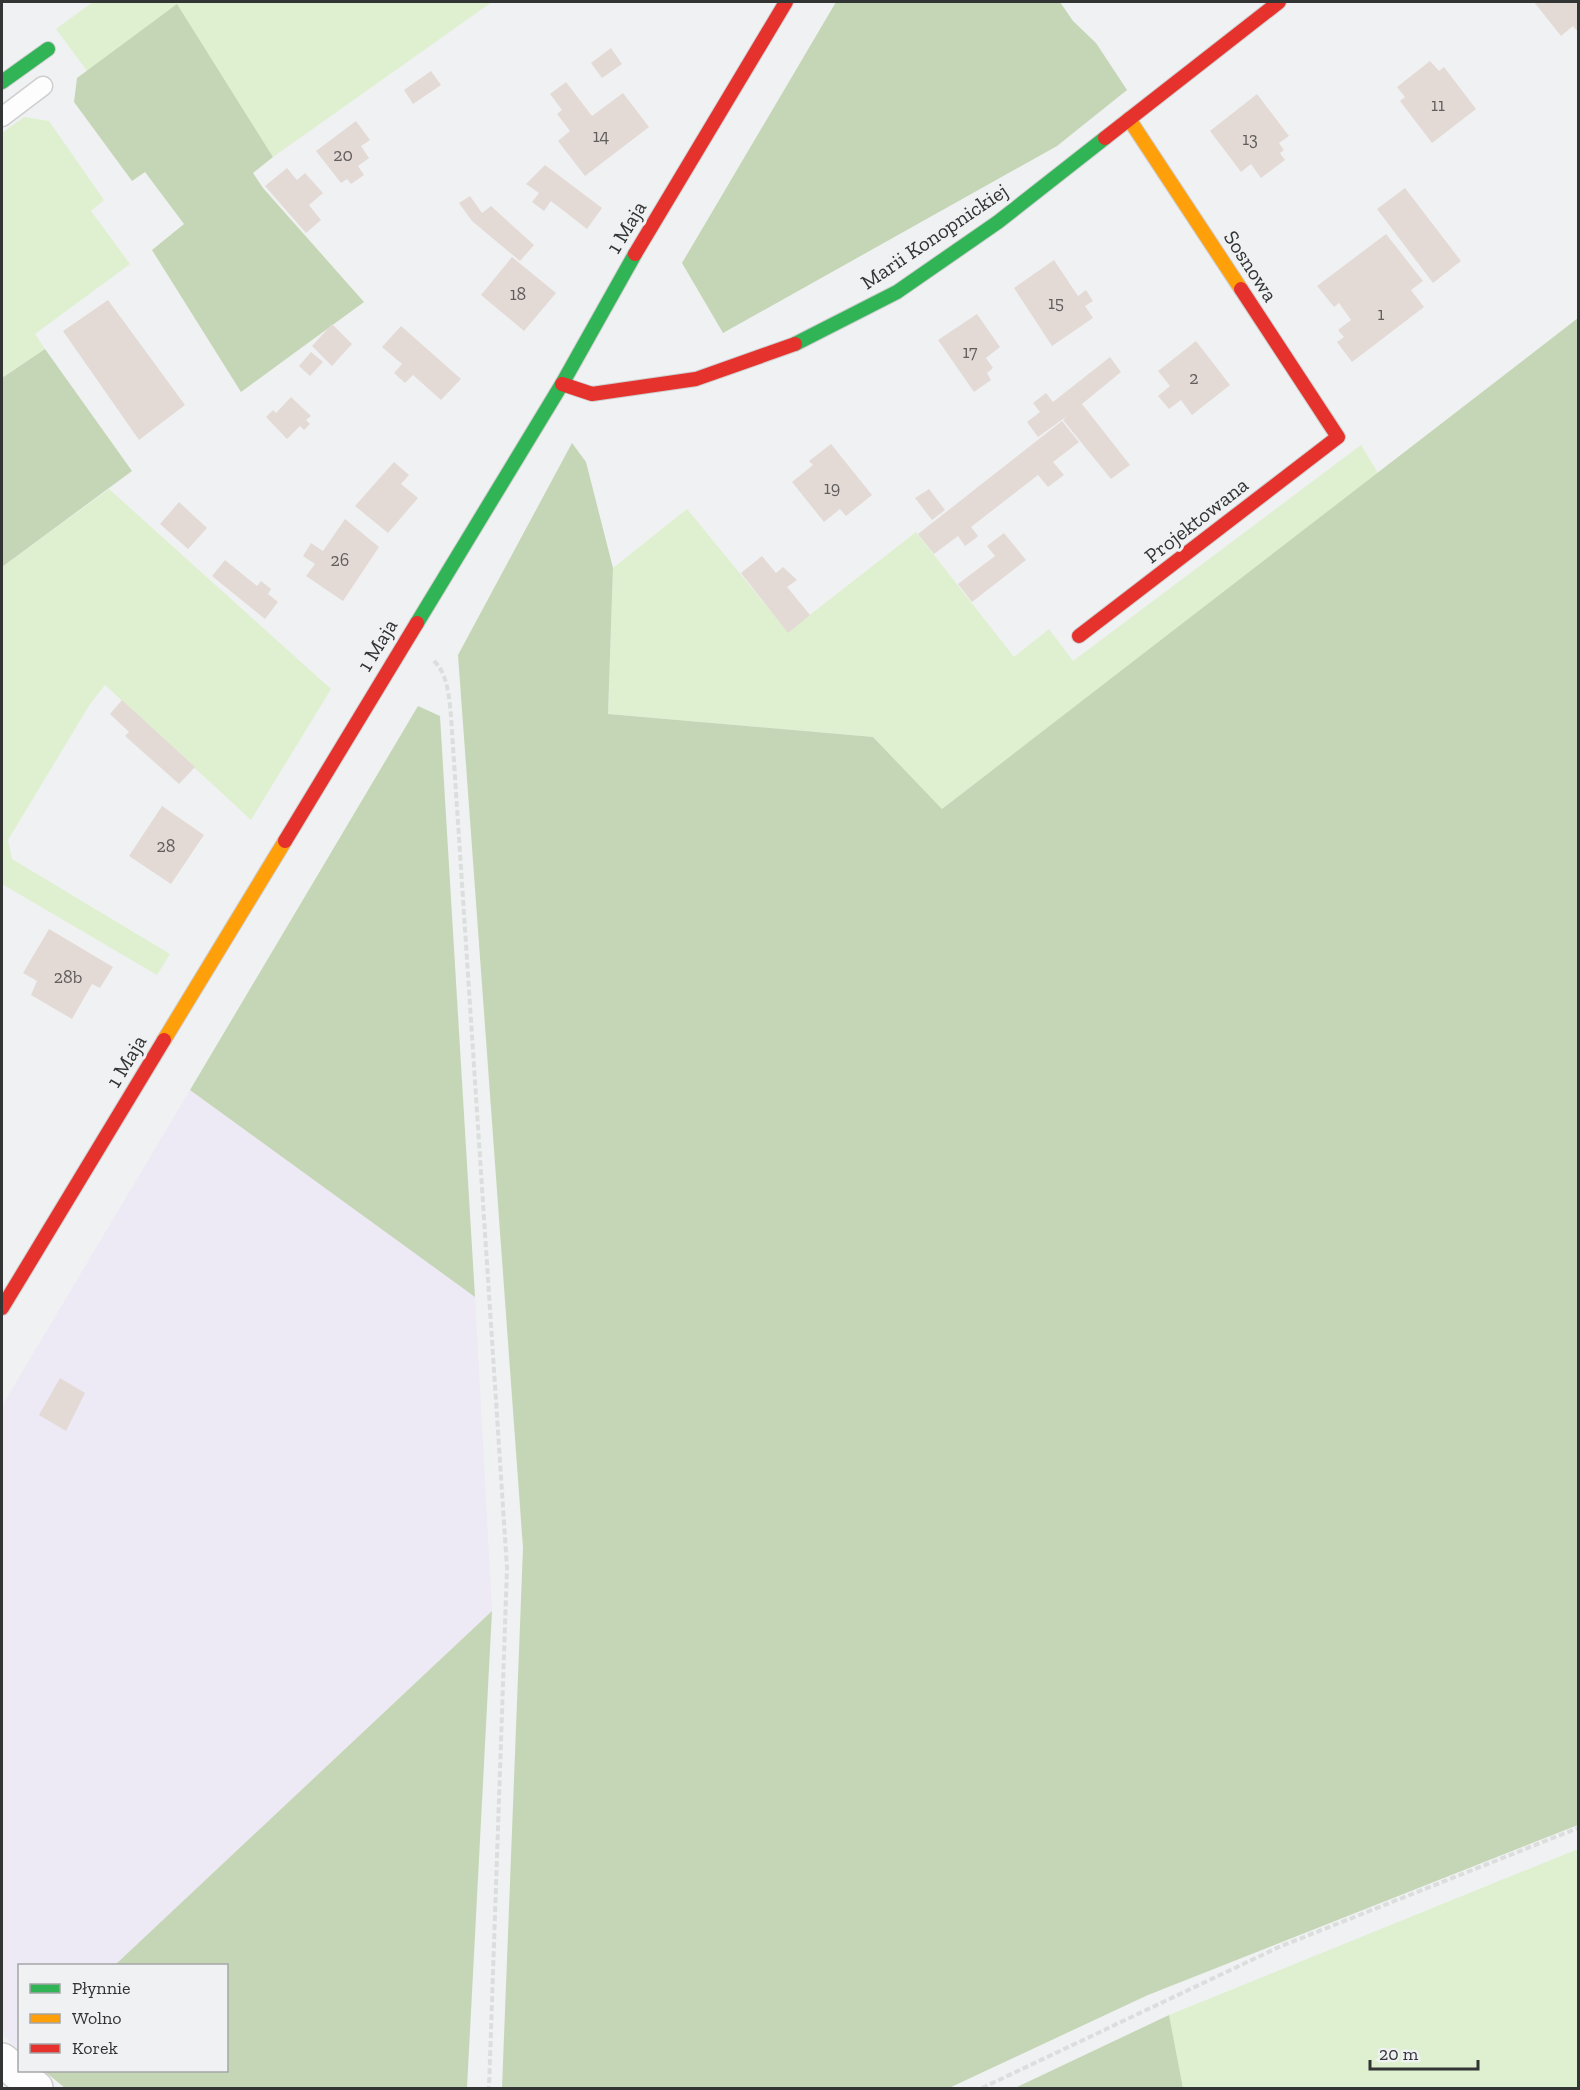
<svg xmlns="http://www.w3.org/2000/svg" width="1580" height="2090" font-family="'Zilla Slab',serif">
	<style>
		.industrial { fill: #ede9f5 }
		.green { fill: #dff0d0 }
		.forest { fill: #c5d6b6 }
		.building { fill: #e3dad6 }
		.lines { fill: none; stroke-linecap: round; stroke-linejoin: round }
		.lane-casing { stroke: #cececf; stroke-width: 21 }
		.street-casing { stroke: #cececf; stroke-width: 36 }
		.fast-casing { stroke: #cececf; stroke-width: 16 }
		.slow-casing { stroke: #cececf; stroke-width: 16 }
		.jam-casing { stroke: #cececf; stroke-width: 16 }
		.path { stroke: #dcdddd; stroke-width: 4; stroke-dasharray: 6 3; stroke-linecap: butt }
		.lane { stroke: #fdfdfd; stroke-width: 18 }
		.street { stroke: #fdfdfd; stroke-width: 33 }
		.fast { stroke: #30b455; stroke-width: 14 }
		.slow { stroke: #ff9f0a; stroke-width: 14 }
		.jam { stroke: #e5322d; stroke-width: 14 }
		.labels { text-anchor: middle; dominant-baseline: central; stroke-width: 6; stroke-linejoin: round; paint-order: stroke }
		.number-label { font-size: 18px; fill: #605e5d }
		.street-label { font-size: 21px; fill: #333434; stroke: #eff1f3 }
	</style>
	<rect width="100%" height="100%" fill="#f0f1f2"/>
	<path class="industrial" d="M190,1090l285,207 17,314 -377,354 -95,1 -1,84 -17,-16v-628z"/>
	<path class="green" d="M93,2h399l-219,155 -96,-152 -90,66 -31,-42z
		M24,117l25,4 55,79 -13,11 39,53 -95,70 10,15 -43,29v-245z
		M1361,445l17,28 -436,336 -69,-72 -265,-23 5,-146 74,-59 101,123 128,-100 98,125 35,-28 24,32z
		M109,489l222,200 -80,131 -146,-135 -15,19 -82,136 4,19 158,95 -13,21 -155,-91v-317z
		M1578,1849v239h-395l-14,-73z"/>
	<path class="forest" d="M836,2h224l13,19 23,22 31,47 -70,56 -334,187 -41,-70z
		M177,4l96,153 -20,16 10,15 101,114 -123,90 -89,-142 32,-26 -39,-52 -13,9 -58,-79 3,-24z
		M1578,318v1507l-430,170 -199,93h-447l21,-540 -65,-893 114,-212 14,19 27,106 -5,146 265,23 69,72z
		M45,349l87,122 -130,96v-189z
		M418,706l22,10 35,581 -285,-207z
		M492,1611l-25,477h-402l-21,-17 182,-1v-104l-111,-1z
		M1169,2015l14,73h-168z"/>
	<path class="building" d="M1534,2h44v30l-5,-6 -12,10z
		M611,48l11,16 -20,14 -11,-15z
		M1430,61l9,10 5,-4 32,42 -44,34 -32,-42 5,-4 -8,-10z
		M431,71l10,14 -28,19 -9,-14z
		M566,82l26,34 31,-23 26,34 -64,49 -27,-35 12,-10 -13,-17 5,-4 -12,-16z
		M1257,94l32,42 -10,7 5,7 -4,3 5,7 -24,18 -10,-14 -10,8 -31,-41z
		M356,121l14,19 -9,6 8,12 -11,8 6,9 -13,9 -4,-5 -6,4 -25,-32z
		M545,165l57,43 -15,21 -36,-28 -7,10 -12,-9 7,-9 -13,-9z
		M287,168l10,12 8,-7 18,20 -14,12 12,15 -15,13 -41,-47z
		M1405,188l56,73 -28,22 -56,-74z
		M470,196l12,17 9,-7 43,39 -14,16 -48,-40 -13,-18z
		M1386,234l37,47 -12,9 13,17 -72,55 -15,-20 7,-5 -6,-7 13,-10 -12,-17 -5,4 -17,-21z
		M512,257l44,36 -32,38 -43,-36z
		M1054,260l24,36 8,-6 7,11 -8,5 8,12 -41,28 -38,-58z
		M108,300l77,105 -46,35 -76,-109z
		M977,314l23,33 -14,11 7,10 -6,5 4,7 -17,12 -36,-52z
		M332,324l20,20 -20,22 -20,-20z
		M401,326l60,53 -20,21 -28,-25 -8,8 -11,-10 8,-9 -20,-17z
		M1196,341l34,44 -38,30 -11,-15 -12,9 -11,-13 12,-10 -12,-15z
		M311,352l12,10 -13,14 -11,-10z
		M1110,357l11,15 -39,32 48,61 -19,14 -48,-59 4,-4 -29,21 -11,-15 13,-10 -7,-9 13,-10 7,9z
		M291,397l20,19 -5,4 4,4 -6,6 -4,-4 -13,13 -21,-22 7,-7 3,3z
		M1062,421l17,21 -26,20 11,13 -16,12 -10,-12 -67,52 7,9 -2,2 -11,8 -7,-10 -24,18 -16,-20z
		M831,444l41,51 -26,21 -6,-7 -16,13 -32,-40 21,-17 -4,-4z
		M394,462l15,13 -8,9 17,14 -30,35 -33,-27z
		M929,489l16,21 -13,10 -17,-22z
		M179,502l28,26 -19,21 -28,-25z
		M345,519l34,28 -36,54 -37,-25 9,-12 -12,-8 8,-13 12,8z
		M1004,533l22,27 -54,42 -14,-18 37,-28 -8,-10z
		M762,556l14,17 7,-6 14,13 -10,7 23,28 -22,18 -47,-60z
		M225,560l32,26 4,-5 10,8 -3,5 10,8 -13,17 -53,-43z
		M122,700l73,67 -16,17 -54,-48 4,-4 -19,-18z
		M162,806l42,29 -33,49 -42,-28z
		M49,929l64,38 -13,21 -8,-4 -20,35 -41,-24 6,-14 -14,-8z
		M60,1378l25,15 -19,38 -27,-16z"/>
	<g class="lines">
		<g class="lane-casing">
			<path id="lane" d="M2,117l41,-31"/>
		</g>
		<g class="street-casing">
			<path id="street" d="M2,2060l34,28"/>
		</g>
		<g class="fast-casing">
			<path id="fast" d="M2,82l46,-33
				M795,344l102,-52 101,-70 107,-84
				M417,623l145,-239 73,-130"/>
		</g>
		<g class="slow-casing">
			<path id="slow" d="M1129,119l112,170
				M164,1040l121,-199"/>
		</g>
		<g class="jam-casing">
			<path id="jam" d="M1105,138l174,-136
				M635,254l151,-252
				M562,384l30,10 104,-15 99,-35
				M1079,636l259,-199 -97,-148
				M285,841l132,-218
				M2,1308l162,-268"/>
		</g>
		<path class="path" d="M434,661c14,13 15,37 17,55l56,852 -18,520
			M982,2088l297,-141 299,-119"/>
		<use href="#lane" class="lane"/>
		<use href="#street" class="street"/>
		<use href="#fast" class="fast"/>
		<use href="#slow" class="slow"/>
		<use href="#jam" class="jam"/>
	</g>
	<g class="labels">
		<g class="number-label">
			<text x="1438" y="105">11</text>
			<text x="601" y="136">14</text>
			<text x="1250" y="139">13</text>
			<text x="343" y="155">20</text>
			<text x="518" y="294">18</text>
			<text x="1056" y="303">15</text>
			<text x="1381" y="314">1</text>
			<text x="970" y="352">17</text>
			<text x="1194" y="378">2</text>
			<text x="832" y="488">19</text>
			<text x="340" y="560">26</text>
			<text x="166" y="846">28</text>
			<text x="68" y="977">28b</text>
		</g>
		<g class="street-label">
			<text transform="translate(626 227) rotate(-59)">1 Maja</text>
			<text transform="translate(934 236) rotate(-34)">Marii Konopnickiej</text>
			<text transform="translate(1251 266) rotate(57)">Sosnowa</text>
			<text transform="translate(1196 520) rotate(-38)">Projektowana</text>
			<text transform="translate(377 645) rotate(-59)">1 Maja</text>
			<text transform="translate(126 1061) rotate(-59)">1 Maja</text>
		</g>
	</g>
	<rect width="1580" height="2090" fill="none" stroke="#333434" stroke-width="6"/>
	<rect x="18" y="1964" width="210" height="108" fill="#eff1f3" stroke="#a4a5a7" stroke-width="1.5"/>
	<rect x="30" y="1984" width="30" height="9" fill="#30b455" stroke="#a4a5a7" stroke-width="1.5"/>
	<text x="72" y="1994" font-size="18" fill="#333434">Płynnie</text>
	<rect x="30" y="2014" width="30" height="9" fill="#ff9f0a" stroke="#a4a5a7" stroke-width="1.5"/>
	<text x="72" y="2024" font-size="18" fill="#333434">Wolno</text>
	<rect x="30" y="2044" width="30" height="9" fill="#e5322d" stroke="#a4a5a7" stroke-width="1.5"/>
	<text x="72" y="2054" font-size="18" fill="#333434">Korek</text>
	<path d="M1370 2060v9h108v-9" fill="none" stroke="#333434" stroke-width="3"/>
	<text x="1379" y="2060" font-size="18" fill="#333434" stroke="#eff1f3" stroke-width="4.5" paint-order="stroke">20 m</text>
</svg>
